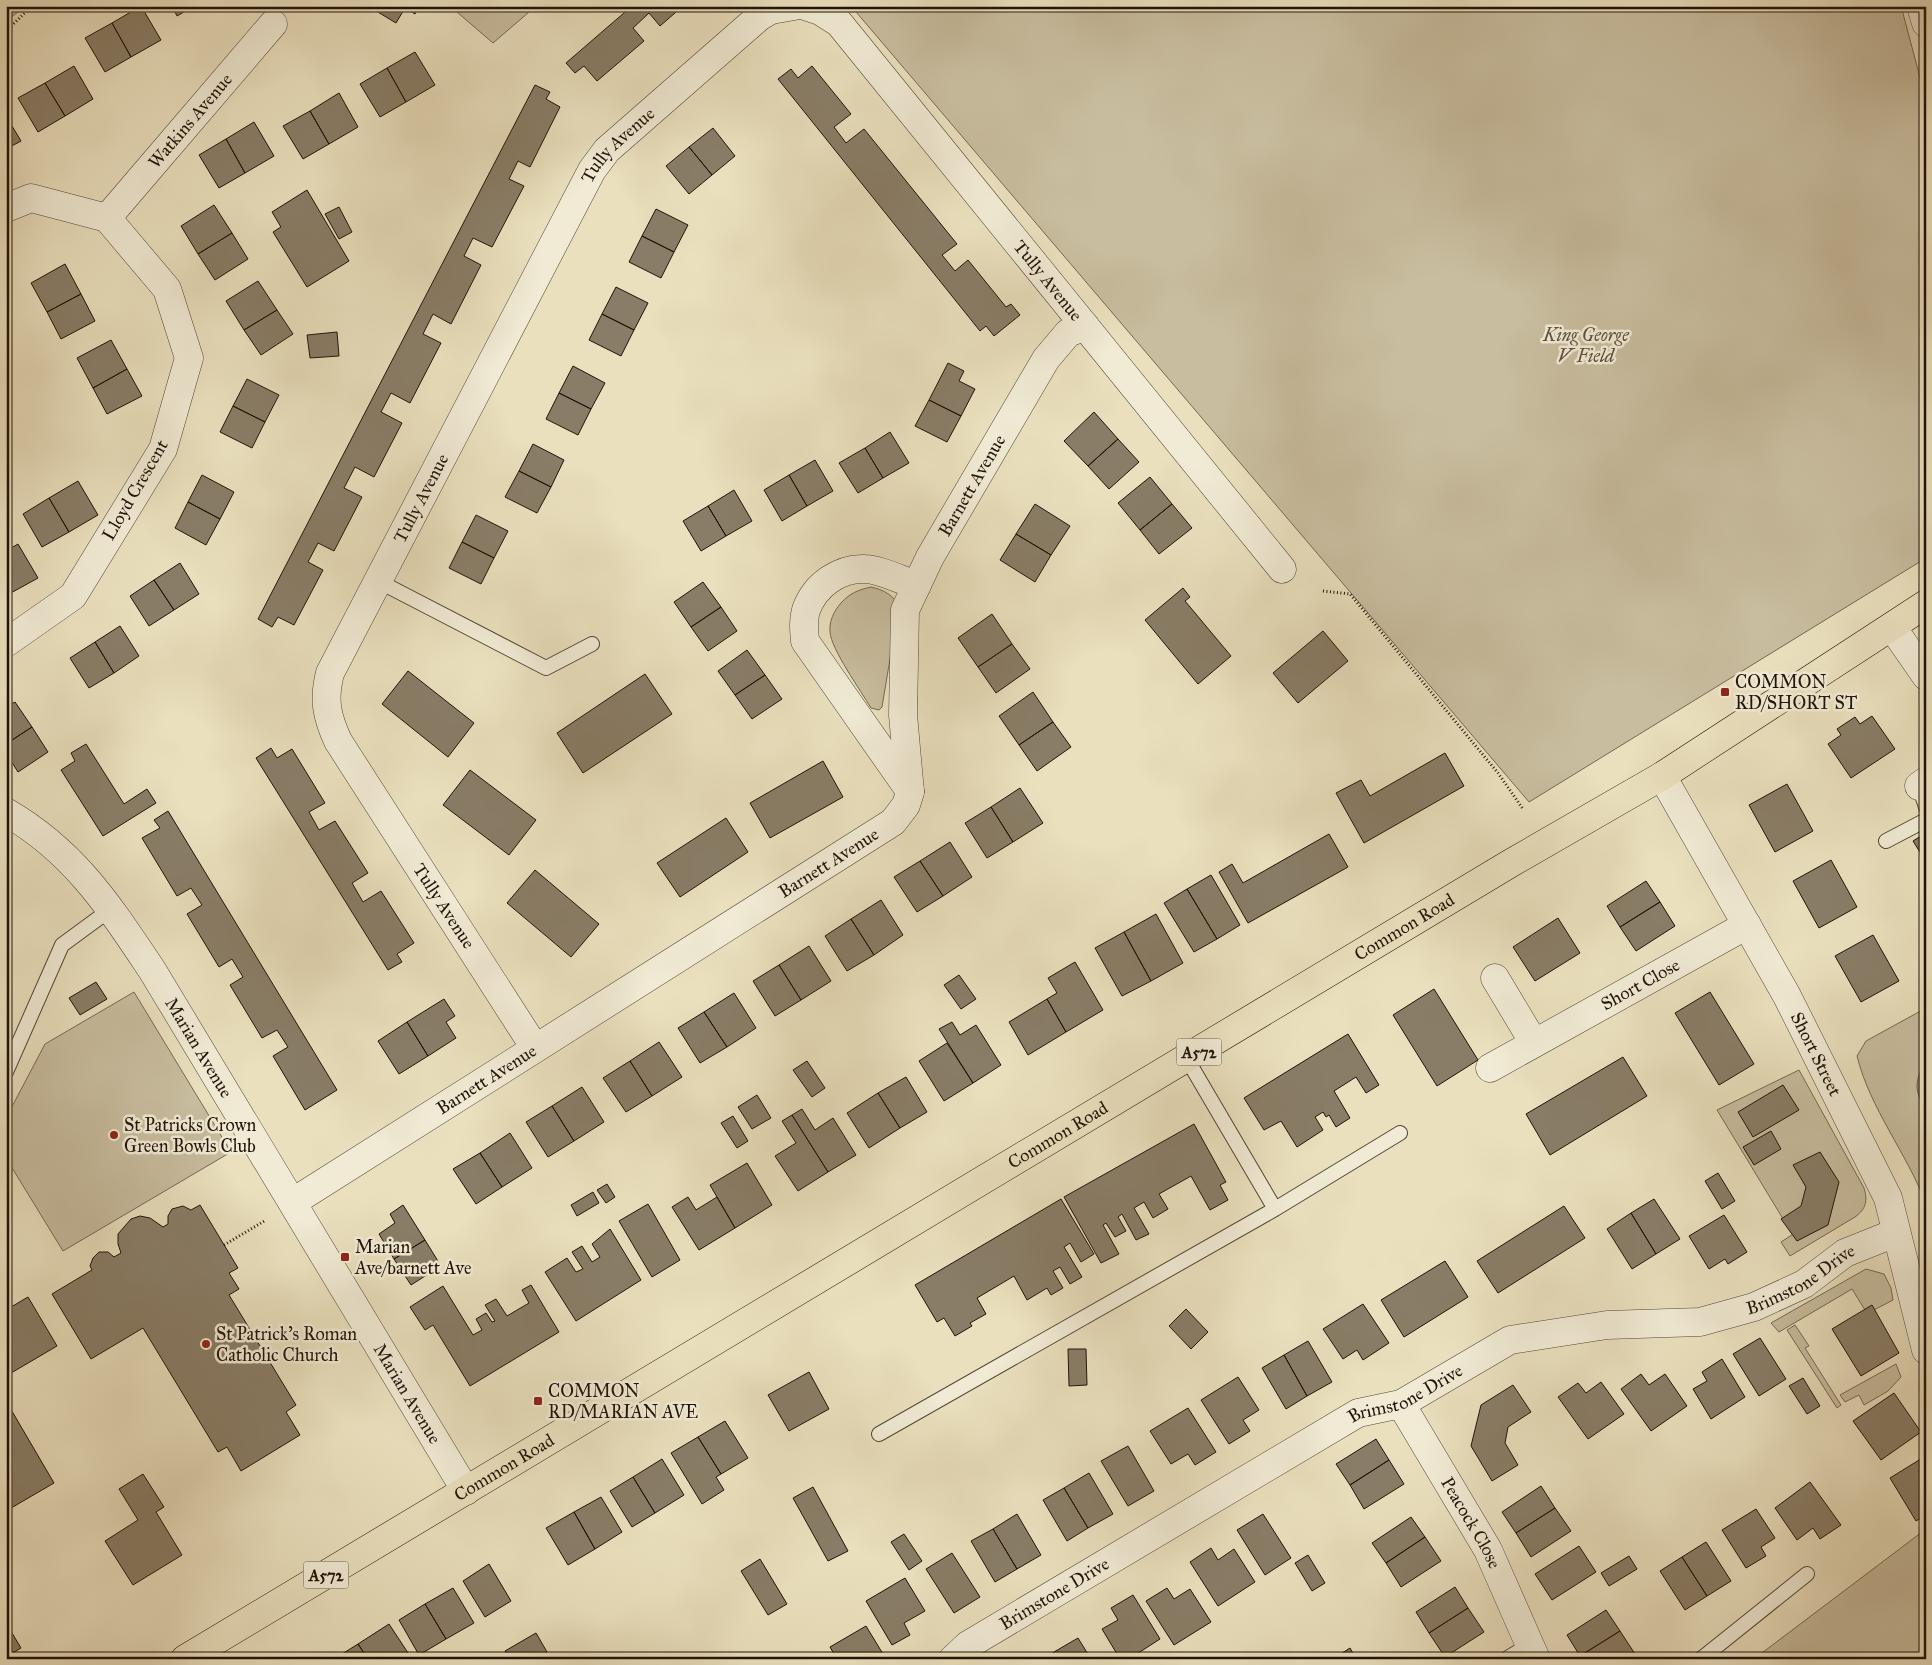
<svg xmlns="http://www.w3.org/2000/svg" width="1932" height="1665" font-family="'IM FELL Great Primer',serif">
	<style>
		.green { fill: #c8bd9f; stroke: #746854 }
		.water { fill: #a59a80; stroke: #706450 }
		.building { fill: #897d67; stroke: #201208 }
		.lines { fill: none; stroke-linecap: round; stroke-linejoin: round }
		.service-casing { stroke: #524636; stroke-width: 16 }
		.minor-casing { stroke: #524636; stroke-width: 29 }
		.tertiary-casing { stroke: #524636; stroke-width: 29 }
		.primary-casing { stroke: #201208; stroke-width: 29 }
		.path { stroke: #201208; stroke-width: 3; stroke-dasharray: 1 2.5; stroke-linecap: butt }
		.service { stroke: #f1ebd5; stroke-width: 14 }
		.minor { stroke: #f1ebd5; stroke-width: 28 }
		.tertiary { stroke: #f1ebd5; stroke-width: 28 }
		.primary { stroke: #eae0be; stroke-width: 28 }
		.poi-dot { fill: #8f2418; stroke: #f1ebd5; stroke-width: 2 }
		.labels { text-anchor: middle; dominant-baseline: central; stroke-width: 5; stroke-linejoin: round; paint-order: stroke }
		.shield { fill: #f1ebd5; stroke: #5f5346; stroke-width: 1 }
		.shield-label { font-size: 16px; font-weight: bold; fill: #201208 }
		.street-label { font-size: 18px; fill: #201208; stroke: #f1ebd5 }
		.park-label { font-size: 18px; font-style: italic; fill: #5b4e3d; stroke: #f1ebd5 }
		.poi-label { font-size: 18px; fill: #201208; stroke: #f1ebd5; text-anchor: start }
	</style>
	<rect width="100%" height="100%" fill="#eae0be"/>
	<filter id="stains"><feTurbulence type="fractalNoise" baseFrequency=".004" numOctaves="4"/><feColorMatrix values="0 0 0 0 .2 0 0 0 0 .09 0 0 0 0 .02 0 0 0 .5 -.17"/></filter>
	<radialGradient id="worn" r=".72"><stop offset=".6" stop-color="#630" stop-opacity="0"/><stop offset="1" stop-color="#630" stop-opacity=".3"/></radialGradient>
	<path class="green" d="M6,6h20l-20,15z
		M450,6h86l-43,37z
		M851,6h1050l25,94v458l-397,244z
		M871,587c13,3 20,7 28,18l-17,102 -3,3 -8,-2c-10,-17 -40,-59 -41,-76 -1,-11 4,-21 11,-29 9,-10 17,-13 30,-16z
		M134,992l97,160 -168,99 -57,-93v-40l39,-74z
		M1926,1008v196c-19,-51 -56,-95 -69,-148l9,-15z
		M1799,1070l65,118c4,13 2,21 -9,29l-65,39 -9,-14 23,-15 -13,5 -74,-122z
		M1866,1269l18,5 7,14 2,12 -21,11 -7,-1 -13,-21 -73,43 -8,-9z
		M1795,1325l14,21 -4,2 36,57 -4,3 -50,-78z
		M1896,1364l5,13 -13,14 -24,14 -5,-10 -14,7 -5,-7z
		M1926,1529v130h-172l168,-127z"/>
	<path class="water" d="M1926,1063v44c-13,-15 -11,-29 0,-44z"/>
	<path class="building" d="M141,6l20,34 -30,17 -19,-34z
		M172,6h22l-17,10z
		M368,6h51l-4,8 -10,-6 -9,15z
		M632,6h51l-23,20 -11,-13 -16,15 11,13 -47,40 -13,-15 -9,7 -9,-10z
		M112,23l19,34 -26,15 -20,-34z
		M415,52l20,33 -29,17 -19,-34z
		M74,66l19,33 -28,17 -20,-33z
		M812,66l39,48 -17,13 12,16 18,-14 93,115 -15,11 13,16 13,-11 38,47 5,-3 9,11 -26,21 -8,-10 -6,5 -202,-252 13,-10 7,9z
		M387,68l19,34 -26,15 -20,-33z
		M45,83l20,33 -27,16 -20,-34z
		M535,85l15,7 -4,7 14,8 -30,60 -12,-6 -9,18 15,7 -32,61 -19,-9 -9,18 17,9 -30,59 -18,-10 -10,20 18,9 -31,60 -19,-10 -10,19 21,11 -28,54 -19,-10 -11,21 18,9 -28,54 -16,-8 -10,19 15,8 -29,55 -16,-8 -6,10 -14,-8z
		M339,93l19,34 -29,17 -19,-33z
		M310,111l19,33 -26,15 -20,-33z
		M6,116l15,25 -15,8z
		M254,122l20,34 -29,17 -19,-34z
		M713,128l22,28 -23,19 -23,-28z
		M226,139l19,34 -26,15 -20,-33z
		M689,147l23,28 -23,19 -23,-28z
		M307,190l42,71 -42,26 -34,-55 8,-5 -9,-15z
		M214,205l18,28 -34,21 -17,-28z
		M339,207l13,25 -13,7 -14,-25z
		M656,209l32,16 -14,27 -32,-16z
		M232,233l16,26 -33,21 -17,-26z
		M642,236l32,16 -13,26 -32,-16z
		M65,264l16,30 -34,18 -16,-29z
		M258,281l19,29 -33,20 -18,-29z
		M616,287l32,16 -14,27 -32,-16z
		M81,294l14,27 -34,18 -14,-27z
		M277,310l16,24 -32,21 -17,-25z
		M602,314l32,16 -13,26 -32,-16z
		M337,332l2,24 -29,2 -3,-23z
		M111,340l16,29 -34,19 -16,-30z
		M948,363l16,8 -5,10 16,8 -14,27 -32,-16z
		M573,366l32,17 -14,26 -32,-16z
		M127,369l15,27 -35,18 -14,-26z
		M247,379l32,16 -14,27 -32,-16z
		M559,393l32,16 -13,26 -32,-16z
		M929,400l32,16 -14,26 -32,-16z
		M233,406l32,16 -13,26 -32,-16z
		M1094,412l24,27 -30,27 -24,-25z
		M890,432l19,31 -26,15 -18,-30z
		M1118,439l21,23 -30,27 -21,-23z
		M533,444l31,16 -13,27 -32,-16z
		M865,448l18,30 -25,15 -19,-30z
		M815,460l18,31 -26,15 -18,-31z
		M519,471l32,16 -14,26 -32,-16z
		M202,475l32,17 -14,27 -32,-17z
		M789,475l18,31 -25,15 -18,-31z
		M1150,477l22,27 -32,26 -22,-27z
		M78,481l20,34 -29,17 -20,-34z
		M734,490l18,31 -26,15 -18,-30z
		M49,498l20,34 -27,15 -19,-33z
		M188,502l32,17 -14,26 -31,-17z
		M1035,504l35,22 -19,29 -35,-21z
		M1172,504l20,24 -33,26 -19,-24z
		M708,506l18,30 -25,15 -18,-30z
		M476,515l32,16 -14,27 -32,-16z
		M1016,534l35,21 -16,27 -35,-22z
		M462,542l32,16 -13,26 -32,-16z
		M18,544l20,34 -29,16 -3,-5v-38z
		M180,563l19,31 -25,16 -20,-30z
		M154,580l20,30 -25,16 -19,-30z
		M703,582l18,25 -30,20 -17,-25z
		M1183,588l7,9 -5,4 46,55 -33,28 -53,-64z
		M721,607l16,24 -29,20 -17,-24z
		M992,614l20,30 -34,23 -20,-29z
		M120,626l19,30 -25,17 -19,-31z
		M1323,631l25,30 -50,42 -25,-30z
		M95,642l19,31 -25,15 -19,-30z
		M1012,644l18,25 -34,24 -18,-26z
		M747,650l18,25 -30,20 -17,-24z
		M408,671l66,52 -26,34 -66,-53z
		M645,674l27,40 -89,59 -26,-40z
		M765,675l17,24 -30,20 -17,-24z
		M1033,692l20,30 -34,23 -20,-29z
		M15,702l17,25 -26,17v-37z
		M1872,716l23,33 -44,29 -23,-34 13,-9 -4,-6 18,-12 5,7z
		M1053,722l18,25 -34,24 -18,-26z
		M32,727l16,25 -30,20 -12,-19v-9z
		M86,744l38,60 23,-15 9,14 -53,33 -42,-66 14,-9 -4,-8z
		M271,748l6,10 15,-9 33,54 -16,9 10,18 16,-9 33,52 -16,10 11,19 18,-11 33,52 -17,11 5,8 -14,8 -132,-212z
		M1445,753l19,33 -100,57 -28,-50 25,-13 9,16z
		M823,761l20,36 -73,41 -20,-35z
		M470,770l66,50 -27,35 -66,-50z
		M1787,784l26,47 -38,21 -26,-47z
		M1020,788l23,35 -30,19 -22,-35z
		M991,807l22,35 -26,16 -22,-35z
		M168,811l169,279 -32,20 -32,-54 15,-9 -11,-17 -15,8 -32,-53 13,-8 -11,-18 -13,8 -32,-53 15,-9 -11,-17 -14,8 -35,-58 18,-10 -6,-8z
		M726,818l22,34 -68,45 -23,-34z
		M1926,833v27h-1l-12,-19z
		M1329,834l19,33 -100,56 -29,-51 13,-8 11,19z
		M950,842l22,35 -29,19 -23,-35z
		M1831,860l26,47 -38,21 -26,-47z
		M920,861l23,35 -26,16 -23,-35z
		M535,870l64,54 -28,33 -64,-54z
		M1211,875l29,50 -23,14 -30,-50z
		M1646,881l14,21 -40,25 -13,-21z
		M1187,889l30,50 -23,13 -30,-49z
		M881,900l22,35 -29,20 -23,-36z
		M1660,902l15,24 -39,25 -16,-24z
		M1156,914l27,49 -32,18 -27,-49z
		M1558,918l22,35 -45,28 -22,-34z
		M851,919l23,36 -27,16 -22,-35z
		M1124,932l27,49 -29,15 -27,-48z
		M1873,935l26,46 -38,21 -26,-46z
		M809,946l22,35 -30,19 -22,-35z
		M1075,962l28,48 -37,22 -19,-33 10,-6 -9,-15z
		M779,965l22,35 -26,16 -22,-35z
		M959,975l17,24 -15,10 -17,-24z
		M96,982l11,17 -27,16 -11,-17z
		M1434,989l44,71 -41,26 -44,-71z
		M1710,992l44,72 -35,21 -44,-72z
		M734,993l22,35 -29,19 -23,-35z
		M444,999l11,17 -9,6 10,16 -28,18 -21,-34z
		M1047,999l19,33 -38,23 -19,-33z
		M704,1012l23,35 -27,16 -22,-35z
		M407,1022l21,34 -29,18 -21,-33z
		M952,1022l8,13 16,-10 25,40 -28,18 -34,-54z
		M1348,1034l31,51 -13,8 -10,-16 -22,14 16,27 -14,9 -7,-12 -3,2 -3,-5 -8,5 8,13 -26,17 -16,-26 -17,9 -20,-32z
		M659,1042l23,35 -30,19 -22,-35z
		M947,1043l26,40 -29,18 -25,-40z
		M1623,1057l24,39 -97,59 -24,-41z
		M630,1061l22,35 -26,16 -23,-34z
		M807,1061l18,27 -13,9 -19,-27z
		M906,1077l21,35 -27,16 -22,-35z
		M1783,1085l16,25 -46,27 -15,-25z
		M582,1087l22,35 -30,19 -22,-35z
		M878,1093l22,35 -31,20 -22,-35z
		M757,1095l14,23 -19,11 -14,-22z
		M552,1106l22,35 -26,16 -22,-35z
		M802,1109l13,21 18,-12 23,37 -28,17 -36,-57z
		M792,1115l36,57 -30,19 -23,-35 21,-13 -14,-22z
		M733,1116l15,25 -11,7 -16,-25z
		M1194,1124l32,58 -6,3 8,15 -18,10 -19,-34 -32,18 9,15 -15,9 -9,-16 -10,6 15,26 -13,6 -14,-26 -4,3 8,14 -11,6 -9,-14 -3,2 16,29 -18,9 -37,-66z
		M1771,1131l10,18 -27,16 -11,-18z
		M510,1133l22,35 -30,19 -22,-34z
		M1820,1152l19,30 -11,43 -31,16 -16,-22 20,-13 5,-19 -13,-22z
		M480,1153l22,34 -26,17 -23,-35z
		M747,1163l25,42 -37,23 -25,-43z
		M1718,1173l17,28 -13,8 -17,-28z
		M607,1184l8,13 -9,6 -9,-13z
		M593,1192l6,11 -22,13 -6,-11z
		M688,1197l8,13 21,-13 18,31 -36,22 -27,-43z
		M1061,1199l33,55 -13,8 -11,-19 -6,4 18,30 -12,7 -10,-17 -7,4 10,17 -12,7 -4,-7 -20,12 -13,-24 -37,22 9,16 -16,9 2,3 -17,10 -11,-18 -7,4 -22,-37z
		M1654,1199l26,40 -24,15 -25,-41z
		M648,1204l32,56 -28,17 -33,-56z
		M200,1205l38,63 -9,5 10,16 -10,6 67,110 -10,7 14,23 -59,36 -14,-24 -9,5 -75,-124 -52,31 -39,-65 40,-24 -2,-4 3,-8 6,-6h9l6,5 7,-4 -3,-9v-10l13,-15 9,-3 10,2 13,9 5,-3v-8l4,-7 11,-3 8,4z
		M403,1205l22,35 -31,19 -15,-25 16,-11 -5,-9z
		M1564,1206l21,32 -87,55 -21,-32z
		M1631,1213l25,41 -24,15 -25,-40z
		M1724,1215l23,37 -19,12 -3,-5 -16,10 -20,-33z
		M610,1229l31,51 -65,41 -31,-49 22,-14 9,14 7,-3 -11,-17 10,-6 10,16 8,-5 -8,-13z
		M425,1240l16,26 -30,19 -17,-26z
		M1445,1261l23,36 -64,40 -23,-37z
		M531,1285l28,47 -89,54 -37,-61 -8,5 -15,-23 33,-21 30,49 9,-5 -6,-11 10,-6 6,9 3,-1 -10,-16 11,-6 11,17 22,-13 -7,-13z
		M28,1297l29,49 -51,30v-66z
		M1363,1304l26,39 -26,17 -6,-10 -14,9 -20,-30z
		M1872,1305l27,48 -38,23 -29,-47z
		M1186,1309l22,23 -17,17 -22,-23z
		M1760,1338l26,41 -27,17 -26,-42z
		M1308,1341l24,41 -25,14 -23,-41z
		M1068,1349h18l1,36 -18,1z
		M1284,1355l23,41 -21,13 -24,-41z
		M1722,1359l23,38 -34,22 -18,-30 14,-8 -5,-9z
		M809,1372l20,37 -40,22 -21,-36z
		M1641,1374l8,11 16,-11 22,32 -36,25 -30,-42z
		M1238,1377l21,33 -16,10 7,11 -21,13 -28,-44z
		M1803,1378l17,28 -13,8 -18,-28z
		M1601,1382l23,32 -36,25 -30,-42 20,-14 8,10z
		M1513,1385l18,27 -23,15 -3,16 13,22 -26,16 -21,-35 10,-41z
		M1894,1393l27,39 -40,28 -28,-39z
		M6,1401l48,82 -48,28z
		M1188,1408l28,44 -21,13 -7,-11 -17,10 -21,-33z
		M725,1421l23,37 -27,16 -23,-37z
		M698,1437l23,37 -5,3 8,13 -22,14 -31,-51z
		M1376,1439l13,21 -39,25 -14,-21z
		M1128,1446l26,45 -26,15 -27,-45z
		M1924,1457l2,3v55l-10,6 -26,-43z
		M662,1459l22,36 -29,18 -22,-36z
		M1389,1460l15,24 -40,25 -14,-24z
		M1089,1473l24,41 -25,14 -24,-40z
		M143,1474l21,33 -8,5 26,43 -49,30 -28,-44 33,-21 -19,-31z
		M633,1477l22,36 -23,14 -22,-36z
		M1810,1482l31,43 -21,14 -7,-11 -16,12 -22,-32z
		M1541,1486l14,22 -39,25 -14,-21z
		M813,1487l35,64 -20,10 -35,-63z
		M1064,1488l24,40 -21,13 -24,-41z
		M601,1497l21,35 -27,17 -21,-37z
		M1555,1508l16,23 -40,26 -15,-24z
		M1756,1509l19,29 -14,9 5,9 -20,12 -24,-38z
		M574,1512l21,37 -27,16 -22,-37z
		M1017,1514l24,41 -24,14 -24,-40z
		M1263,1514l28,44 -26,17 -28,-45z
		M1411,1517l14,20 -39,26 -14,-20z
		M993,1529l24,40 -22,13 -24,-41z
		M904,1534l18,27 -13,9 -18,-28z
		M1425,1537l16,24 -40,26 -15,-24z
		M1706,1542l25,39 -24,15 -25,-39z
		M1579,1546l17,26 -44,28 -17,-26z
		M1211,1548l7,12 16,-11 21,33 -37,24 -28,-44z
		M952,1553l28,44 -26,16 -28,-44z
		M1308,1555l17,28 -13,8 -17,-28z
		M1629,1556l8,13 -28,17 -8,-13z
		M1682,1557l25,39 -22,14 -25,-39z
		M760,1559l27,45 -19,11 -27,-44z
		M489,1564l22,37 -26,16 -22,-36z
		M905,1578l20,33 -21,12 6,12 -18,10 -26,-44z
		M1455,1587l13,21 -39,25 -13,-21z
		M453,1588l21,35 -28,16 -21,-35z
		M1167,1588l7,11 16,-10 21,33 -37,23 -28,-44z
		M1133,1595l27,44 -31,20h-9l-18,-30 16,-9 -7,-12z
		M425,1604l21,35 -27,16 -20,-35z
		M1468,1608l16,24 -39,25 -16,-24z
		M1606,1610l14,21 -40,25 -13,-21z
		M6,1623l15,25 -15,9z
		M389,1624l23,35h-44l-10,-15z
		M866,1626l17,28 -8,5h-38l-7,-12z
		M1620,1631l15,23 -7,5h-46l-2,-3z
		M536,1633l11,19 -12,7h-26l-4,-8z
		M1078,1638l13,21h-34l-3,-7z
		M358,1644l10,15h-34z
		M1350,1648l6,11h-23z
		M1054,1652l3,7h-14z"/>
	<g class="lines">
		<g class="service-casing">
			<path id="service" d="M378,581l168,87 46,-24
				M1919,786l7,21
				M1886,841l40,-21
				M1187,1059l88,150
				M6,1072l56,-127 49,-36
				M879,1434l396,-225 125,-76
				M1506,1659l23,-14
				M1701,1659l106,-85"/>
		</g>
		<g class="minor-casing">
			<g id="minor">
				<path id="s1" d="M805,6l15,5 19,12 443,546"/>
				<path d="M6,208l25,-10 76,20 60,71 22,69 -26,91 -90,147 -67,47"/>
				<path id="s2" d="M107,218l166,-194"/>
				<path d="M1892,627l34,49"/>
				<path id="s3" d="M1662,776l125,220 101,202 38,152"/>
				<path d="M1919,786l7,-5"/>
				<path d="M910,791l-105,-150c-1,-11 -2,-21 1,-31 9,-25 33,-42 59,-41 14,0 38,12 52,16"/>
				<path id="s4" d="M6,812c69,40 103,94 146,158l314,521"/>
				<path d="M1495,978l39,65"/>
				<path id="s5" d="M535,1048l-197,-307c-11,-24 -15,-41 -8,-68l262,-503 15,-20 152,-133 12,-7 23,-4"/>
				<path id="s6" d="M1490,1068l257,-143"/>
				<path id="s7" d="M293,1202l600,-380 13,-17 4,-13 -7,-77 2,-105 25,-53 116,-198 22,-26 17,-7"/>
				<path id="s8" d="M1401,1404l87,146 48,109"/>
				<path id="s9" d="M953,1659l15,-14 390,-232 43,-9 109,-64 97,-15 93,-3 54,-15 50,-23 41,-31 50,-20"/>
			</g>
		</g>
		<g class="tertiary-casing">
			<path id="tertiary" d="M1921,6l5,17"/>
		</g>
		<g class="primary-casing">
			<g id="primary">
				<path id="s10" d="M185,1659l1326,-796 151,-87 264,-172"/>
			</g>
		</g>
		<path class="path" d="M6,31l26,-25
			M1323,591l27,3 148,179 25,36
			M224,1245l42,-25"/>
		<use href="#service" class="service"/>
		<use href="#minor" class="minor"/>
		<use href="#tertiary" class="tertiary"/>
		<use href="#primary" class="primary"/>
	</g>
	<g class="poi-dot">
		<rect x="1720" y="687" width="10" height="10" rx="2.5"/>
		<circle cx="114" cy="1135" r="5"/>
		<rect x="340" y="1252" width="10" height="10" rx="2.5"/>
		<circle cx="206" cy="1344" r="5"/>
		<rect x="533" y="1396" width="10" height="10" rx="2.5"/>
	</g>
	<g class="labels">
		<g class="shield">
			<rect x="1176.5" y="1038.5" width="45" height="27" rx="4"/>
			<rect x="303.5" y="1561.5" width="45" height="27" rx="4"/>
		</g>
		<g class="shield-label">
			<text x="1199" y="1052">A572</text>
			<text x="326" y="1575">A572</text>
		</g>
		<g class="street-label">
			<text stroke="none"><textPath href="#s2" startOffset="128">Watkins Avenue</textPath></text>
			<text stroke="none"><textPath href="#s5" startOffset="1038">Tully Avenue</textPath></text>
			<text stroke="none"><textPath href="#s1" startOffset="370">Tully Avenue</textPath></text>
			<text stroke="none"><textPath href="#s7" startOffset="1069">Barnett Avenue</textPath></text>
			<text transform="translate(135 490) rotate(-60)">Lloyd Crescent</text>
			<text stroke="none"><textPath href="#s5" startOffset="632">Tully Avenue</textPath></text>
			<text stroke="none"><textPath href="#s7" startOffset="634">Barnett Avenue</textPath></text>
			<text transform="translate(444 906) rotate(57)">Tully Avenue</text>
			<text stroke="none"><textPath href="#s10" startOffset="1422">Common Road</textPath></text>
			<text stroke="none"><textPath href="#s6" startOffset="172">Short Close</textPath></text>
			<text stroke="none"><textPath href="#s4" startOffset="308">Marian Avenue</textPath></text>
			<text stroke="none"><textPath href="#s3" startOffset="318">Short Street</textPath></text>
			<text stroke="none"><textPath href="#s7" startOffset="229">Barnett Avenue</textPath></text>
			<text stroke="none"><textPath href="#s10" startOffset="1018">Common Road</textPath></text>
			<text stroke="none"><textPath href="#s9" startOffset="946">Brimstone Drive</textPath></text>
			<text stroke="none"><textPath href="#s4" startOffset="712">Marian Avenue</textPath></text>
			<text stroke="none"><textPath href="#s9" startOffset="526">Brimstone Drive</textPath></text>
			<text stroke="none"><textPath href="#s10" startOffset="372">Common Road</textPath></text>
			<text stroke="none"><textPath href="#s8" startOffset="138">Peacock Close</textPath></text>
			<text stroke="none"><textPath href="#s9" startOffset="121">Brimstone Drive</textPath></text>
		</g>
		<g class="park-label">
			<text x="1586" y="335">King George<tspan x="1586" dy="21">V Field</tspan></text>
		</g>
		<g class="poi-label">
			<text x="1735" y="682">COMMON<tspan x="1735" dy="21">RD/SHORT ST</tspan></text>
			<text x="124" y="1125">St Patricks Crown<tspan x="124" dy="21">Green Bowls Club</tspan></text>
			<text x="355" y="1247">Marian<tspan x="355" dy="21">Ave/barnett Ave</tspan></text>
			<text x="216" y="1334">St Patrick's Roman<tspan x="216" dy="21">Catholic Church</tspan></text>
			<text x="548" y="1391">COMMON<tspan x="548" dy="21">RD/MARIAN AVE</tspan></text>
		</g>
	</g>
	<rect width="1932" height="1665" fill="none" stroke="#eae0be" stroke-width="25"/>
	<rect x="8" y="8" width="1917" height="1650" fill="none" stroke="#201208" stroke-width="2.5"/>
	<rect x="12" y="12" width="1907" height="1640" fill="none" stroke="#201208"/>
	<rect width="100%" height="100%" filter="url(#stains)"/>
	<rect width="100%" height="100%" fill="url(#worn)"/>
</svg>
